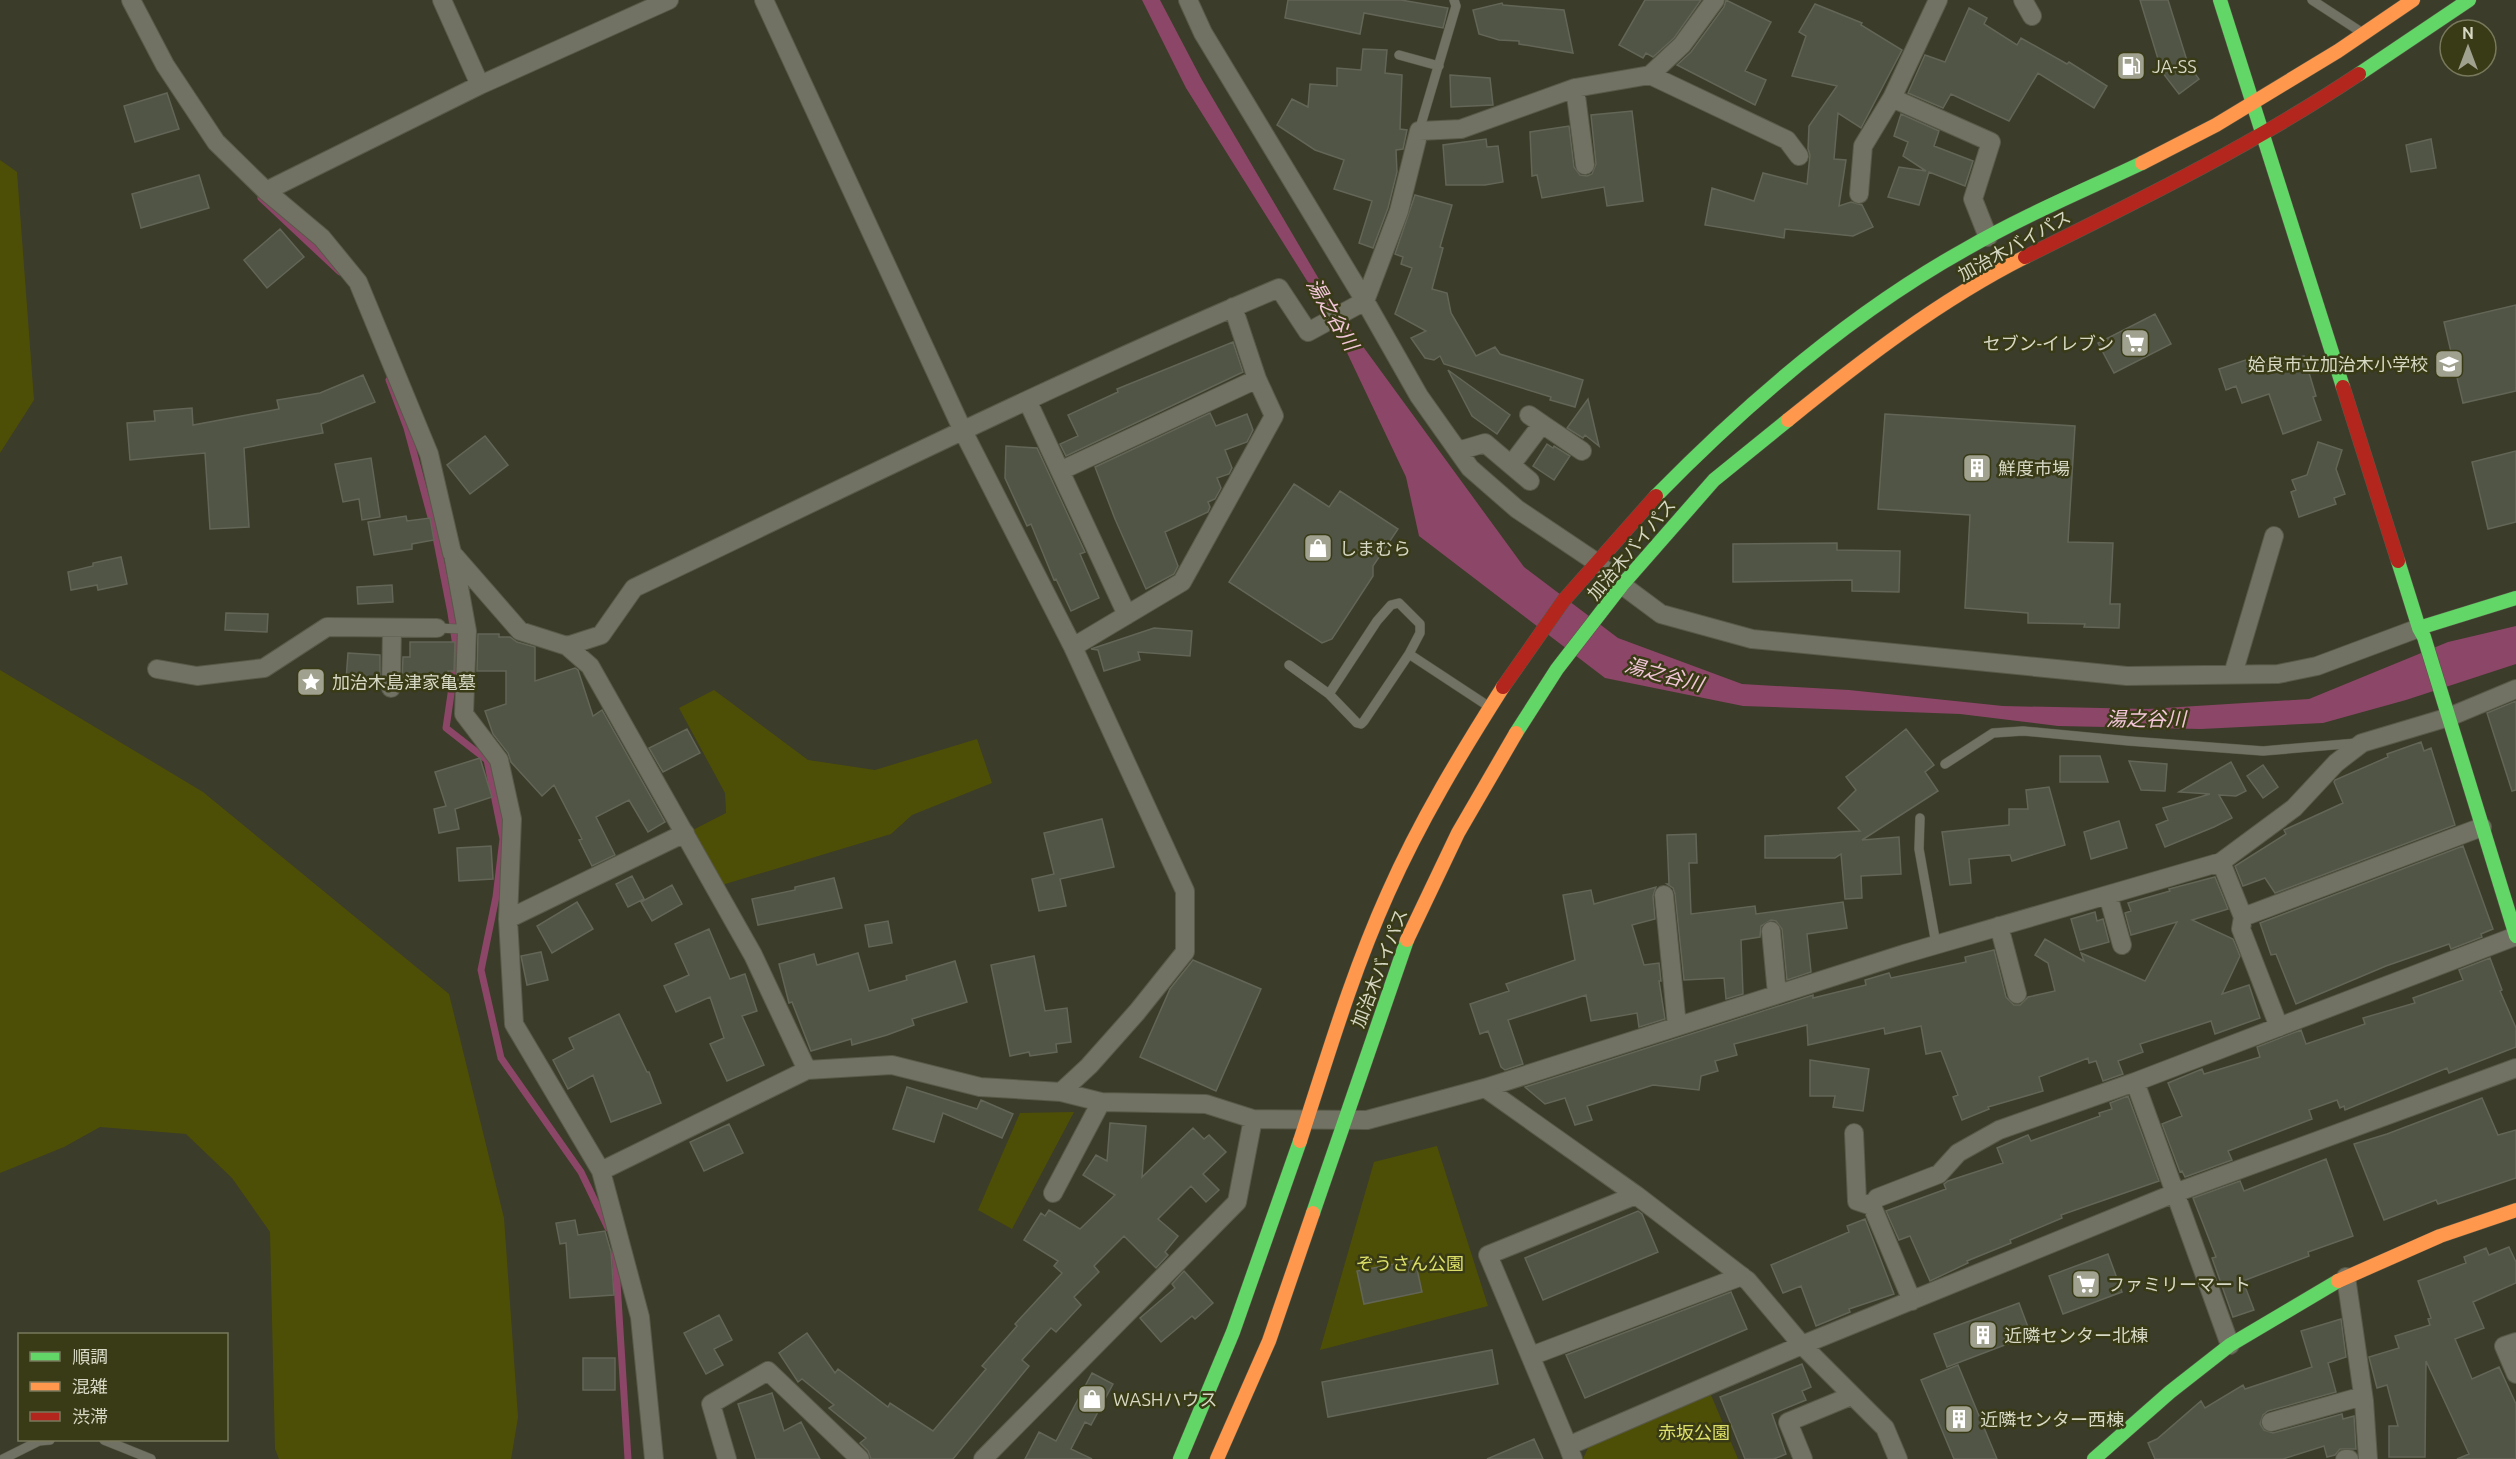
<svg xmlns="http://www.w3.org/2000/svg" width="2516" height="1459" font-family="Ubuntu,'Noto Sans JP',sans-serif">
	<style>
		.green { fill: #4e4f06 }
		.water { fill: #8c4667 }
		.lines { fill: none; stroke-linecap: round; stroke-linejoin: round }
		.stream { stroke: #8c4667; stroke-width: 7 }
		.building { fill: #515546; stroke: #636657; stroke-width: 1.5 }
		.lane-casing { stroke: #585948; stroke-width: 10 }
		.street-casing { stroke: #585948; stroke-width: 20 }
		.fast-casing { stroke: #585948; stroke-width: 15 }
		.slow-casing { stroke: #585948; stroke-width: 15 }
		.jam-casing { stroke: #585948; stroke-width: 15 }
		.lane { stroke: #717263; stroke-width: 9 }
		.street { stroke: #717263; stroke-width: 18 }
		.fast { stroke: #63d668; stroke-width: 14 }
		.slow { stroke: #ff974d; stroke-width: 14 }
		.jam { stroke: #b3261e; stroke-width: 14 }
		.labels { text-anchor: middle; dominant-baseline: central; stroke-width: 5; stroke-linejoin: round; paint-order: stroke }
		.poi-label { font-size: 18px; fill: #d7d8c4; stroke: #393a16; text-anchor: start }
		.street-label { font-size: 18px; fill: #d7d8c4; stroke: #393a16 }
		.park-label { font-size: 18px; fill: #dce068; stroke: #393a16 }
		.water-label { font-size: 20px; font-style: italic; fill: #f3c6d9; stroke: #393a16 }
	</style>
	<rect width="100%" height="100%" fill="#3b3c29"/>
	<path class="green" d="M0,160l17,12 17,228 -34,53z
		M0,670l203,122 246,202 55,224 14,199 -7,42h-232l-4,-10 -5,-217 -38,-54 -46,-44 -86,-7 -36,20 -64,26z
		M714,690l94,70 67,10 102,-31 15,44 -80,32 -21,19 -169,51 -31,-54 35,-18 -1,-20 -46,-85z
		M1074,1112l-62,117 -34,-19 42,-97z
		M1437,1146l51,160 -168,44 54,-188z
		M1711,1395l27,64h-155l6,-13z"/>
	<path class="water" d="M1142,0h18l42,80 138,235 184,252 94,71 124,46 107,6 154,16 145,3 161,-10 139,-57 68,-16v38l-110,36 -83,23 -122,6 -143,-3 -98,-12 -217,-8 -138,-28 -186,-142 -13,-59 -75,-158 -145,-231z"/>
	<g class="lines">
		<path class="stream" d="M261,198l79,74
			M389,380l18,48 28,104 16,81 6,40 -11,75 41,32 16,79 -7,58 -15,73 20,88 80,114 27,56
			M615,1250l13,209"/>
	</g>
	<path class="building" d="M1288,0h113l47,8 -5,20 -79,-15 -4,21 -75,-16z
		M1645,0h56l-27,38 -21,19 -7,-4 -3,5 -24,-13z
		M1726,0l45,22 -26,49 21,9 -11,25 -78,-40 14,-13 33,-45z
		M2140,0h28l20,64 11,15 -20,15 -17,-22z
		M1502,3l1,2 61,5 9,43 -54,-9v-3l-20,-1 -20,-6 -6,-24z
		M1815,4l47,19 -1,2 41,25 -41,78 -23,-15 -4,46 12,1 -7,46 12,-4 11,3 11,22 -20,9 -68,-7 -1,9 -79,-13 7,-37 42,13 9,-28 44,11 3,-29 -2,-6 1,-23 28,-40 -45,-10 14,-40 -7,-4z
		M1969,8l18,10 -3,6 33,21 4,-7 46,26 2,-2 38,24 -13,22 -56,-35 -29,48 -58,-27 -8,14 -35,-15 17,-38 20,7z
		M1363,49l24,1 -2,23 17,2 -2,54 7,1 -4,19 -7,1 1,22 -9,36 -15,40 -14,-5 13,-42 -38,-12 10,-29 -29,-10 -38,-25 15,-26 16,8 2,-23 27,2v-18l24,2z
		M1450,75l40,3 3,27 -42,2z
		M167,93l12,36 -44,13 -11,-36z
		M1632,111l11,90 -36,5 -3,-19 -62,11 -5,-23 -5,1 -2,-44 39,-6 5,41 6,8 7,1 5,-2 4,-10 -5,-49z
		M1901,114l38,17 -5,15 39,15 -8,25 -36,-14 -10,33 -31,-8 11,-30 27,4 -23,-15 5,-14 -14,-6z
		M1486,139l1,8 11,-1 5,36 -18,3h-39l-3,-40z
		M2431,139l5,29 -25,4 -5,-27z
		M199,175l10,33 -68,20 -9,-34z
		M1415,195l37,10 -12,42 3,1 -11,41 15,4 4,20 25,43 19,-9 5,7 83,26 -8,27 -25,-7 1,-3 -107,-33 -4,-8 -6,4 -9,-2 -14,-20 15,-7 -31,-17 17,-46 -11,-4 2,-7 -8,-3z
		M280,229l24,28 -37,31 -23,-28z
		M2516,305v86l-53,12 -19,-81z
		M2155,314l16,30 -57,29 -16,-30z
		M1233,342l10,30 -177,84 -6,-12 18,-8 -10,-21 50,-23 -1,-3z
		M2261,355l2,6 13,-4 2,6 26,-7 12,40 -3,1 8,23 -38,14 -14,-40 -27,9 -6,-17 -10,4 -7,-21z
		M1448,370l62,45 -13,19 -25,-18z
		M363,375l12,27 -54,22 2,9 -79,15 5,79 -39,2 -5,-76 -75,7 -3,-37 28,-2 -1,-10 38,-3 1,17 86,-16 -2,-9 43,-7z
		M1588,399l11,47 -14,-11 -2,3 -16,-10z
		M1210,413l6,13 31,-12 6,16 -6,12 -22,8 7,18 -3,6 -12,4 4,10 -6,11 -7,3 2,5 -2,5 -43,20 13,34 -4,8 -28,15 -31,-70 -20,-52z
		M1885,414l190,12 -7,116 45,1 -3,61h10l-1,24 -35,-1 1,-3 -57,-1v-10l-63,-5 5,-93 -92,-6z
		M485,436l23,29 -38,29 -23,-29z
		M2318,442l24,8 -6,19 9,25 -11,4 2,6 -37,13 -8,-25 5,-2 -4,-10 15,-5z
		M1547,444l6,4 1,-2 16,10 -16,24 -21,-14z
		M1006,446l31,2 48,104 -5,2 19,44 -28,13 -15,-32 -2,1 -23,-56 -4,2 -22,-48z
		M2516,451v71l-28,7 -16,-67z
		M371,458l9,59 -18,3 -3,-21 -16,3 -8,-38z
		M1294,484l35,23 11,-16 58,38 -25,37v10l-41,63 -10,4 -93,-61z
		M406,516l1,5 23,-3 4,22 -22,4v5l-38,6 -6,-33z
		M1837,543v7l63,1 -1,41 -47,-1v-11l-119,2v-38z
		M121,557l6,27 -29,6 -1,-5 -26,5 -3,-18 25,-6v-3z
		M392,585l1,17 -35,2 -1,-17z
		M226,613l42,1 -1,18 -42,-2z
		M1154,628l38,3 -2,25 -52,-4 2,8 -36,11 -6,-21 -7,-1z
		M478,634h21v3h11l7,5 18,5v34l40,-13 3,2 15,46 9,-6 63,112 -17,10 -19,-32 -33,17 19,38 -23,11 -13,-26 3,-1 -28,-54 -12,11 -31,-34 -3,-9 -15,-19 -8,-23 21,-7v-33h-29z
		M410,642h45l-1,29h-6v10l-46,-1 1,-23h7z
		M348,653l32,2v28l-34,-3z
		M2516,701v89l-4,1 -25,-78z
		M687,729l13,24 -37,19 -14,-24z
		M1906,729l28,36 -9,7 13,19 -76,49 37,-3 2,37 -40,2 1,22 -17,1 -4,-45 -6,4h-70v-22l95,-5 -22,-23 18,-18 -10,-13z
		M2421,742l3,9 7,-3 24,77 -180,68 -10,-15 -22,8 -8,-20 51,-32 -2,-4 59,-27 -9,-21 1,-2 53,-23 -1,-3z
		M2060,756h40l8,26h-48z
		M480,758l12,39 -37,12 4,20 -20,4 -5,-24 12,-3 -11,-34z
		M2129,761l38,3 -2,27 -24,-1z
		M2231,762l15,29 -10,5 -17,-1 13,23 -18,9 -49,20 -9,-22 12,-5 -5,-12 47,-14 -31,-2z
		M2263,765l15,22 -15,11 -16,-22z
		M2049,787l16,58 -53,16 -2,-6 -41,4 2,24 -21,2 -8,-53 67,-7v-16h19l-2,-19z
		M1102,819l12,48 -54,12 6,27 -27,5 -7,-32 22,-5 -10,-41z
		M2119,821l8,27 -36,11 -7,-27z
		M1696,834l1,29h-8l2,51 64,-8 1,8 87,-12 4,26 -40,6 4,38 -24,8 -5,-51 -6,-8 -5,-1 -10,6 -1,11 -19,3 2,54 -17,5 -2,-21 -40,2 -9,-86 -2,-6 -6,-4h2l-2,-49z
		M491,846l2,33 -34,2 -2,-33z
		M2463,846l30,83 -12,5 1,3 -31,12 -2,-5 -63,22 -90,38 -20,-50 -5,1 -11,-32z
		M632,876l12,23 -16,8 -12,-23z
		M2215,877l13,32 -36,11 41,19 7,17 -18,38 27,-9 11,33 -45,16 -4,-13 -71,23 3,8 -25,9 5,13 -20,7 -7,-20 -7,2 -1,-5 -49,19 4,14 -55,16 1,2 -27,11 -9,-23 5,-2 -17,-44 -15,3 -5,-28 -36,8 -1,-6 -76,17 -1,-20 -73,19 3,11 -22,6 3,10 -17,5 -2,14 -46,-5 -66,21 5,14 -17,5 -10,-27 -20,6 -20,-17 288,-92v3l53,-13 -1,-5 24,-7 2,5 75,-16 -1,-5 29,-7 12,47 8,8h6l8,-8 27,-6 -7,-28 -13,-8 10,-16 39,22 -3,-8 64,28 32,-59 -46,13 -6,-22 6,-2 -3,-8 42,-12 -1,-2z
		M834,878l8,30 -84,17 -6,-26 43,-9v-3z
		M672,885l10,19 -30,17 -11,-19z
		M1656,887l-3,9 2,23 -23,6 12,40 15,-2 2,18h-2l6,38 -26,8 -2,-14 -46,8 -5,-26 -78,25 15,44 -18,6 -4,-3 -13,-36 -8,3 -10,-30 39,-13 -3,-7 69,-24 -12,-65 28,-5 3,14z
		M577,902l16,27 -41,24 -15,-27z
		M2095,912l2,9 6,-2 6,23 -29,8 -9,-31z
		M888,921l4,22 -23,4 -4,-22z
		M709,929l21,50 15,-5 12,37 -15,5 22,49 -37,16 -17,-37 14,-6 -14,-41 -34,15 -12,-26 25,-11 -14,-31z
		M541,952l7,28 -21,5 -6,-29z
		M858,953l11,38 38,-11 -1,-4 49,-15 12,41 -55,17 2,6 -27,10 -35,10 -1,-6 -40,12 -19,-49 -3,1 -10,-39 35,-10 3,11z
		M1034,956l11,55 22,-3 4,34 -15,2 1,8 -27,4 -1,-4 -19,4 -19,-91z
		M2490,958l12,32 -2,1 16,37v19l-67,26 -2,-5 -102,42 -1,-4 -4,2 -3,-8 -28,10 3,9 -84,32 4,9 -47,17 -3,-6 -2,1 -18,-48 20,-8 -14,-33 34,-14 2,5 56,-17 -3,-10 44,-17 5,14 59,-20 -2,-6 52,-15 -2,-5 50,-18 -4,-10z
		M1193,960l68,29 -45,102 -76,-34 30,-68z
		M619,1014l28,58h2l12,31 -50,19 -18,-47 -25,14 -15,-29 21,-11 -5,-11z
		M1810,1060l59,9 -6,42 -30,-4 2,-11h-25z
		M907,1087l70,22 4,-9 32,14 -11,24 -59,-25 -9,29 -41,-13z
		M2128,1096l31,85 -98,34 1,3 -52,22 1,3 -44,18 1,2 -38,18 -20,-45 -11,4 -13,-29 60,-22 -2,-5 4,-3 55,-18 -6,-15 31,-13 3,6 69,-25 -1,-3 13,-4 -2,-6z
		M2482,1098l16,37 18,-5v48l-78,26 -2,-4 -52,20 -30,-76 33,-10z
		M1110,1123l36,3 -4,51 51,-49 11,11 5,-4 17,17 -23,22 16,16 -13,12 -15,-16 -33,33 20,17 -13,16 3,3 -12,13 -32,-32 -30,30 5,6 -25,25 7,8 -25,27 -5,-4 -29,32 7,6 -76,93h-82l-3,-8 -8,-8 6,-5 -37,-30 5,-3 -32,-26 -4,3 -19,-29 28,-20 28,40 3,-4 50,38 2,-4 43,28 53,-62 -4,-3 35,-40 -2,-2 47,-51 -8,-7 4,-5 -34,-21 17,-27 4,3 4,-6 31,19 35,-34 -32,-20 13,-20 11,6z
		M729,1124l14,29 -39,18 -14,-29z
		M2326,1159l27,77 -45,16 1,4 -66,25 11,29 -21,7 -21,-59 4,-1 -23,-59 47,-17 4,10z
		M1638,1211l4,3 16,38 -115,48 -18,-42z
		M1865,1219l29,75 -45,15 1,3 -34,14 -15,-40 -18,7 -12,-28 78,-33 -2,-6z
		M575,1220l3,15 27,-4 6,21 3,43 -44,3 -4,-55 -6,1 -4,-21z
		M2509,1247l7,15v21l-43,19 11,26 -29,11 17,40 27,-12 17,37v55h-59l12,-5 -43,-93 -1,96h-36v-31h9l-11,-41 -10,3 -8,-31 30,-9 -4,-12 35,-11 -2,-6 3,-1 -13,-37 48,-18 -2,-6 22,-9 3,7z
		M2108,1254l14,38 -59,22 -14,-38z
		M1415,1260l7,32 -58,12 -7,-33z
		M1184,1271l29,32 -18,16 -3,-3 -31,26 -21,-24 35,-30 -3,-4z
		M1731,1292l16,37 -162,69 -19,-43z
		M2019,1303l12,32 -84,32 -13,-33z
		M719,1315l13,25 -18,9 9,16 -17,9 -22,-41z
		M2341,1319l5,38 -18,6 8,29 -68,19 -5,4 -3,9 4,6 9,3 69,-19 1,5 11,-3 2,33h-16l-5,6 -8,2 -3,-11 -41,13h-128l-7,-16 9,-4 44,-38 4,7 38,-23 2,4 67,-22 -11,-36z
		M1492,1350l6,34 -170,33 -6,-35z
		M583,1358h32v32h-32z
		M1802,1364l9,23 -9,4 4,9 -34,14 14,40 -12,5h-29l-25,-62z
		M1958,1365l39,94h-43l-33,-79z
		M1092,1373l21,11 -22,41 -6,-3 -14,27 21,10h-67l14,-27 17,9z
		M772,1393l12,38 17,-9 19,37h-64l-18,-55z
		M1534,1439l9,20h-56z"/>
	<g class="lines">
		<g class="lane-casing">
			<path id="lane" d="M2312,0l46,30
				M1399,55l40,11
				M1419,131l37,-125 -2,-6
				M437,628l23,1
				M1289,665l40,29 28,29 4,1 3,-3 45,-67 76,50
				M1329,694l48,-73 14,-16 8,-2 21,21v9l-11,21
				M1945,764l48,-31 30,-2 106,10 134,10 94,-8
				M1920,818l-1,31 17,95
				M104,1440l47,19
				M3,1459l36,-18 11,-1"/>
		</g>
		<g class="street-casing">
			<path id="street" d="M131,0l34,65 51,77 50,49 56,47 36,44 71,172 23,99 68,78 47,15 23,20 163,289 54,115
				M442,0l38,85
				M764,0l199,431 110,216 112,244v61l-48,60 -48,54 -28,26
				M1188,0l15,33 162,268 54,95 51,72 47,41 79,53 26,23 39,29 91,25 375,37 151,-2 39,-8 102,-38
				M2023,0l9,16
				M1650,75l137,65 12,16
				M1575,88l10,77
				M1892,98l46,-98
				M266,191l214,-106 189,-85
				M1859,194l4,-48 29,-48 99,44 -18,57 15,38
				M1028,402l99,213
				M1542,424l40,27
				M1458,451l27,-8 45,38
				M1511,465l31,-41 -13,-9
				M1060,471l197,-92
				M453,554l14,77 -3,83 35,46 13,59 -4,100 6,105 87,147
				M567,646l34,-11 33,-47c214,-102 427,-208 645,-300l29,44 57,-31 34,-90 20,-80 42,-2 114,-41 75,-13 32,-30 33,-45
				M1073,647l109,-65 92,-166 -17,-37 -24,-72
				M157,669l40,7 67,-8 63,-41 110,1
				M2233,674l41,-138
				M391,688l1,-60
				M2221,862l22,55 -2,12 38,98
				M1664,895l13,131
				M2108,895l14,50
				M2243,917l239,-90
				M508,919l177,-86
				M1999,926l18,68
				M1771,931l6,63
				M2135,1082l95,263
				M1485,1088l151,107 112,86 54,64 83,83 13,31
				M1854,1133l3,68 15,5
				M1053,1193l48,-91
				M2346,1277l18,124 4,58
				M1912,1301l-40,-95 5,-8 62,-24 19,-21 41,-23 136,-48 381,-146
				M2516,1342l-12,4 12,28
				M1531,1356l211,-80
				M2271,1422l92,-26
				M1568,1446l-80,-191 148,-60
				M654,1459l-14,-142 -39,-146 206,-101 85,-5 88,22 81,5 40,10 105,2 47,15 114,1 118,-32 419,-134 317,-92 73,-54 42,-45 26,-20 87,-26 67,-28
				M727,1459l-16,-55 57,-33 92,88
				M983,1459l254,-257 16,-83
				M1573,1459l-5,-13 234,-101 373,-152 341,-125
				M1803,1459l-15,-37 63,-26
				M2345,1459h4"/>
		</g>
		<g class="fast-casing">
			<path id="fast" d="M2220,0l123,387
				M2359,74l110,-74
				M1656,496c90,-92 197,-184 310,-247 57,-33 117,-58 176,-86
				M2398,561l21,67 5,9 92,299
				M2419,628l97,-30
				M1516,733l41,-64 65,-84 92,-105 74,-60
				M1313,1213l94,-273
				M1180,1459l53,-127 67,-191
				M2094,1459l76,-67 60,-47 108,-64"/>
		</g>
		<g class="slow-casing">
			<path id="slow" d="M2142,163l74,-38 122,-74 75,-51
				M1788,420c74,-60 152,-120 237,-163
				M1407,940l51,-107 58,-100
				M1300,1141c27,-83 52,-168 88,-248 32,-72 73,-140 115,-206
				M2338,1281l102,-45 76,-26
				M1217,1459l52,-118 44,-128"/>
		</g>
		<g class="jam-casing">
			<path id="jam" d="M2025,257c115,-57 226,-111 334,-183
				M2343,387l55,174
				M1503,687l61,-87 92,-104"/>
		</g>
		<use href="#lane" class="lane"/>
		<use href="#street" class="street"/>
		<use href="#fast" class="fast"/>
		<use href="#slow" class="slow"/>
		<use href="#jam" class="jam"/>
	</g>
	<defs>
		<g id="fuel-square" transform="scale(1.5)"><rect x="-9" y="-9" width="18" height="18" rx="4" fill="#a0a18e" stroke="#393a16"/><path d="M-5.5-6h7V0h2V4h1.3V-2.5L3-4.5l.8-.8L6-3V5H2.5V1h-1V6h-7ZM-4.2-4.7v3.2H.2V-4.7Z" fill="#fff"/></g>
		<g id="supermarket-square" transform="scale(1.5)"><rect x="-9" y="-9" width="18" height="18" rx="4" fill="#a0a18e" stroke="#393a16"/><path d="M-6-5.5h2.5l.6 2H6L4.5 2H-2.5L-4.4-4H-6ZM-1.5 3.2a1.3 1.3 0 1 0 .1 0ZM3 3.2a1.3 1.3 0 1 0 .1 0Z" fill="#fff"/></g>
		<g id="school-square" transform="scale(1.5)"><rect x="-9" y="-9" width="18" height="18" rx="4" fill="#a0a18e" stroke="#393a16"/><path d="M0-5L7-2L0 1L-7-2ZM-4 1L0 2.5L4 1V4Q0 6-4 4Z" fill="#fff"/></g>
		<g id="building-square" transform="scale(1.5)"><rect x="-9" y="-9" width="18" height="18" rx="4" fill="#a0a18e" stroke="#393a16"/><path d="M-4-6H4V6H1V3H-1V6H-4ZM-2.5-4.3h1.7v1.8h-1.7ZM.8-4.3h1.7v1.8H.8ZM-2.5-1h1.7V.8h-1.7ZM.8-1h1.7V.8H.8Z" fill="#fff"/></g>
		<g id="shop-square" transform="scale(1.5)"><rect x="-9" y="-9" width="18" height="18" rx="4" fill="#a0a18e" stroke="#393a16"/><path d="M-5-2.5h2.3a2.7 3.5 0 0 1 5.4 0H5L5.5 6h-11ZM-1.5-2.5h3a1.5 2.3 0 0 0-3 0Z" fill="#fff"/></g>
		<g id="sight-square" transform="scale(1.5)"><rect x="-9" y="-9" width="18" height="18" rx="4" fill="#a0a18e" stroke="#393a16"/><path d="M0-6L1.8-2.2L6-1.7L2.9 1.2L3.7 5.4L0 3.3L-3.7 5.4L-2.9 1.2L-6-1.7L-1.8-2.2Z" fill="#fff"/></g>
	</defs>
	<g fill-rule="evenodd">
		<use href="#fuel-square" x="2131" y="66"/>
		<use href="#supermarket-square" x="2135" y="343"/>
		<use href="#school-square" x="2449" y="364"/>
		<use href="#building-square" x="1977" y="468"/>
		<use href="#shop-square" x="1318" y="548"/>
		<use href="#sight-square" x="311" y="682"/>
		<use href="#supermarket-square" x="2086" y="1284"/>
		<use href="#building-square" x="1983" y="1335"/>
		<use href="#shop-square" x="1092" y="1399"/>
		<use href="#building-square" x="1959" y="1419"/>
	</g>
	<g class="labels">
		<g class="poi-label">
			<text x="2152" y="66">JA-SS</text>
			<text x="2114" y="343" text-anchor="end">セブン-イレブン</text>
			<text x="2428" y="364" text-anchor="end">姶良市立加治木小学校</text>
			<text x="1998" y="468">鮮度市場</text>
			<text x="1339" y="548">しまむら</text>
			<text x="332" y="682">加治木島津家亀墓</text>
			<text x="2107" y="1284">ファミリーマート</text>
			<text x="2004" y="1335">近隣センター北棟</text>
			<text x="1113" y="1399">WASHハウス</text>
			<text x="1980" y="1419">近隣センター西棟</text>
		</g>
		<g class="street-label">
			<text transform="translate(2014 245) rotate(-29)">加治木バイパス</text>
			<text transform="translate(1631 549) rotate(-50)">加治木バイパス</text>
			<text transform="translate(1379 968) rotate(-69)">加治木バイパス</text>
		</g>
		<g class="park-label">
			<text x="1410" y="1263">ぞうさん公園</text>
			<text x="1694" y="1432">赤坂公園</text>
		</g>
		<g class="water-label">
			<text transform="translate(1333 314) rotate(59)">湯之谷川</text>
			<text transform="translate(1664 674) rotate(15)">湯之谷川</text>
			<text x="2146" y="718">湯之谷川</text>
		</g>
	</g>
	<rect x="18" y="1333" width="210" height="108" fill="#393a16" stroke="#78795c" stroke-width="1.5"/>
	<rect x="30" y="1352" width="30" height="9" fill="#63d668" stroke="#78795c" stroke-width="1.5"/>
	<text x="72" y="1363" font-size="18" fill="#d7d8c4">順調</text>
	<rect x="30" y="1382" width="30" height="9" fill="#ff974d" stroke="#78795c" stroke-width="1.5"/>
	<text x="72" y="1393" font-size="18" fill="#d7d8c4">混雑</text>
	<rect x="30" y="1412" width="30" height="9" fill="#b3261e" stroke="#78795c" stroke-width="1.5"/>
	<text x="72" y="1423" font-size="18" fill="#d7d8c4">渋滞</text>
	<g transform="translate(2468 48)"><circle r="28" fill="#393a16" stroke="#78795c" stroke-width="1.5"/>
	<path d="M0-4.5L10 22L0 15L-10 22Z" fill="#a0a18e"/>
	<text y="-9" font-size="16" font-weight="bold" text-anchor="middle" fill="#d7d8c4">N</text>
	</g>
</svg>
